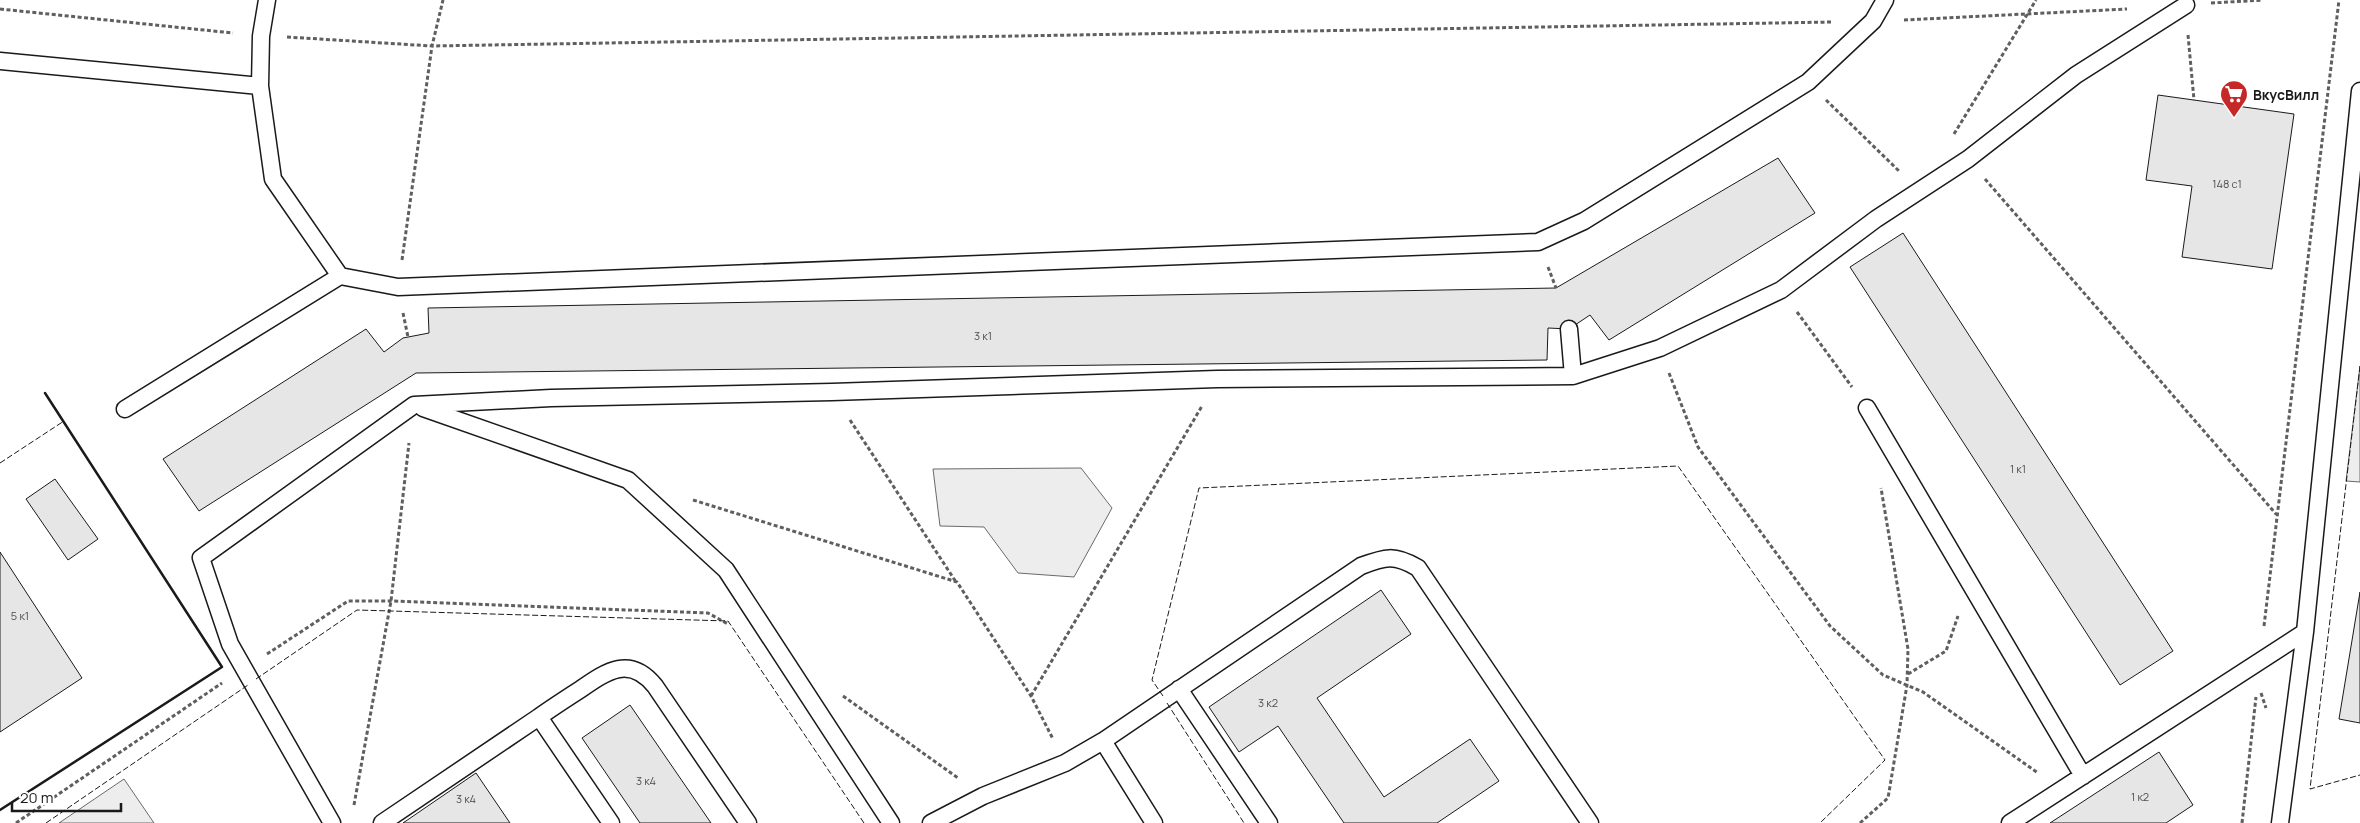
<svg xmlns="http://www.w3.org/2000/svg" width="2360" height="823" font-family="Manrope,sans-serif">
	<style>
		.built { fill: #ededed; stroke: #6a6a6a }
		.building { fill: #e6e6e6; stroke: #1a1a1a }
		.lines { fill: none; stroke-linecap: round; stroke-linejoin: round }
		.service-casing { stroke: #1a1a1a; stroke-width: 19 }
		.path { stroke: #5f5f5f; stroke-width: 3; stroke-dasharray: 4 2.5; stroke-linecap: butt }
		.service { stroke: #fff; stroke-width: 16 }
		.fence { stroke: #1a1a1a; stroke-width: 1; stroke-dasharray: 6 2.5; stroke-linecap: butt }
		.wall { stroke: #1a1a1a; stroke-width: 2.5 }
		.labels { text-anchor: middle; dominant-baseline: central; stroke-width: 4; stroke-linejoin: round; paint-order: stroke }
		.number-label { font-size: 11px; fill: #4d4d4d }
		.poi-label { font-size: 14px; font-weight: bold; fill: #1a1a1a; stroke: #fff; text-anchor: start }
	</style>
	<rect width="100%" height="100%" fill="#fff"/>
	<path class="built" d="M2360,366v116l-14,-1z
		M1081,468l31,40 -38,69 -56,-4 -34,-46 -44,-1 -7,-57z
		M124,779l30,44h-95z"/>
	<path class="building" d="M2158,95l136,19 -22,155 -90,-12 10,-71 -46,-6z
		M1778,158l37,55 -206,127 -19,-25 -21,14 -21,-1 -1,32 -1131,13 -217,138 -36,-52 203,-130 18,23 19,-14 26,-5 -1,-25 1128,-20z
		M1903,233l270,418 -53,34 -270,-418z
		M55,479l43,60 -30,21 -42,-61z
		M0,552l82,126 -82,54z
		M1381,590l30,44 -94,64 67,99 86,-58 29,42 -62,42h-93l-66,-97 -39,26 -30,-45z
		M2360,592v131l-21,-4z
		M630,705l81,118h-71l-58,-85z
		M2159,752l34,53 -27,18h-116z
		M476,773l34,50h-107z"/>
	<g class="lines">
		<g class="service-casing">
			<path id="service" d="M267,0l-6,36 -1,50 13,93 67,97 58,11 1140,-45 46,-21 224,-139 65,-61 12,-21
				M0,61l260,25
				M1569,329l4,47
				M423,408l205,72 98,90 165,253
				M1867,408l216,368
				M125,409l215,-133
				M1179,689l90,134
				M1103,741l258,-175c24,-9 33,-12 57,2l172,255
				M332,823l-102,-179 -29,-86 213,-153 137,-7 281,-6 385,-13 356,-3 87,-28 121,-58 95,-71 92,-60 108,-84 110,-70
				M382,823l157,-106
				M611,823l-72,-106c14,-10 28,-19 42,-28 26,-18 49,-34 74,-3l93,137
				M931,823l52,-27 82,-33 38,-22 51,82
				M2010,823l295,-191
				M2280,823l25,-191 55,-541"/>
		</g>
		<path class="path" d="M2211,3l52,-3
			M0,9l233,24
			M1904,20l223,-11
			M2188,35l6,65
			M287,37l145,9 1401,-24
			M1826,100l73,71
			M1954,134l82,-134
			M1985,179l291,335
			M402,260l30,-214 11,-46
			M1548,267l8,21
			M1797,312l55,75
			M403,313l5,24
			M1669,373l29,74 132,179 53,49 40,17 115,81
			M850,420l106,162
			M693,500l264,82 74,114 22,43
			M2264,626l75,-626
			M267,654l81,-53h43l317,12 20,11
			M1908,674l38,-23 12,-35
			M2261,693l5,15
			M843,696l115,82
			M1031,696l171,-290
			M354,805l37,-204 18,-158
			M16,823l206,-140
			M1860,823l28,-25 19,-113 1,-36 -27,-161
			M2242,823l14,-126"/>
		<use href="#service" class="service"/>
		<path class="fence" d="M2360,366l-50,423 50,-14
			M0,463l64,-42
			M256,679l101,-69 371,11 136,202
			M1163,696l-11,-16 47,-192 479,-22 207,294 -65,63
			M1167,703l77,120
			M46,823l202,-138"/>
		<path class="wall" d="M0,810l222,-143 -177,-274"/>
	</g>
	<defs>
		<g id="supermarket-pin" transform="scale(1.4375)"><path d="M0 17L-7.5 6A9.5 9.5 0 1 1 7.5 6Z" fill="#c62828" stroke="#fff"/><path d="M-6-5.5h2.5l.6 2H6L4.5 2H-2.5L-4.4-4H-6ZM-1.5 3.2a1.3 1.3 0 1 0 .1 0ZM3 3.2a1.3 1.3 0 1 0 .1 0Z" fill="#fff"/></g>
	</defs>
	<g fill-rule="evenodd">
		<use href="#supermarket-pin" x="2234" y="94"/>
	</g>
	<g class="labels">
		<g class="number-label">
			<text x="2227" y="183">148 с1</text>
			<text x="983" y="335">3 к1</text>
			<text x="2018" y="468">1 к1</text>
			<text x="20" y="615">5 к1</text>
			<text x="1268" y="702">3 к2</text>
			<text x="646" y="780">3 к4</text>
			<text x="2140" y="796">1 к2</text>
			<text x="466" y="798">3 к4</text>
		</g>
		<g class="poi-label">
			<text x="2253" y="94">ВкусВилл</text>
		</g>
	</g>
	<path d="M12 803v8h109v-8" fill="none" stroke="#1a1a1a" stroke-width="2.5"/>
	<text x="20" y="803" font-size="15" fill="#1a1a1a" stroke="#ffffff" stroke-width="4" paint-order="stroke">20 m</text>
</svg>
